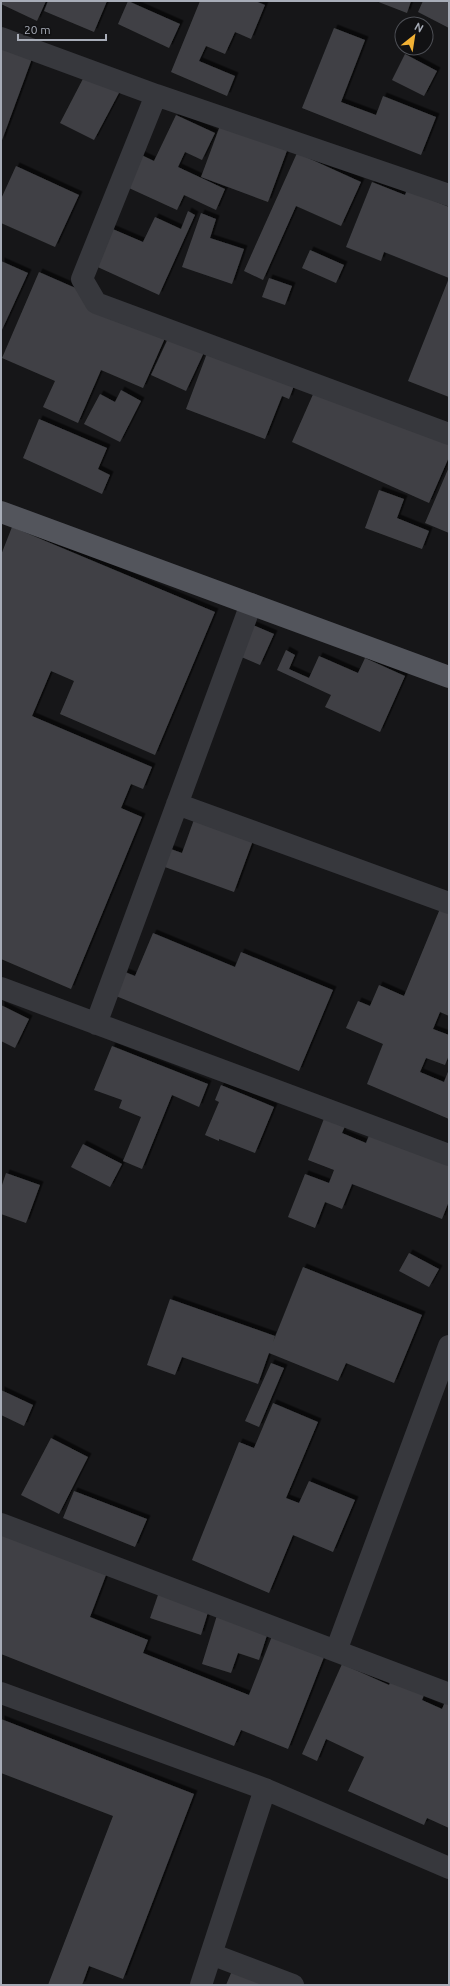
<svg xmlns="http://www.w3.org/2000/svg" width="450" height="1986" font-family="Ubuntu,sans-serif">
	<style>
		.building { fill: #404145; filter: url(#shadow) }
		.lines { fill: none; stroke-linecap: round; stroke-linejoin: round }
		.minor { stroke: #37383d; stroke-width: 22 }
		.major { stroke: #53555c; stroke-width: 22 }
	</style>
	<defs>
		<filter id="shadow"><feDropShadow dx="3.5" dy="-3.5" stdDeviation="0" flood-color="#0009"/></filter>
	</defs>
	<rect width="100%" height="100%" fill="#161618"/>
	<path class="building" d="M1,1h45l-9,20 -36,-17z
		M48,1h59l-13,31 -50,-21z
		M128,1l52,23 -11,24 -51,-24z
		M200,1h55l10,4 -14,34 -16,-7 -10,22 -19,-8 -7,15 36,15 -8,20 -56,-24z
		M376,1h35l-4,12z
		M423,1h26v27l-31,-16z
		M334,28l31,12 -24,62 35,13 7,-19 53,21 -15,38 -119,-47z
		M1,40l33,13 -33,90z
		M405,54l32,17 -13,25 -32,-16z
		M86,73l34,18 -26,49 -34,-17z
		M176,115l39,18 -13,27 -17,-8 -7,15 47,22 -9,21 -32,-15 -7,15 -59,-27 15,-32 21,10z
		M221,123l67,25 -20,54 -67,-25z
		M297,153l64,29 -20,44 -45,-20 -33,74 -19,-9z
		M16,166l63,29 -24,52 -54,-24v-24z
		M372,182l33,13 2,-5 42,17v190l-41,-16 41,-103 -65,-26 -3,9 -35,-14z
		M188,211l7,4 -36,80 -68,-31 17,-37 35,15 12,-25 26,12z
		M201,213l15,6 -6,19 34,11 -12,35 -50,-17z
		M310,250l34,15 -8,18 -34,-15z
		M1,261l27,12 -27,59z
		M39,272l130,57 -26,59 -42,-18 -23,53 -35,-16 12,-26 -53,-23z
		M269,278l23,8 -7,19 -23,-8z
		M171,332l35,16 -20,43 -35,-16z
		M212,340l83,43 -6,16 -7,-3 -17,43 -79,-30z
		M318,383l131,57v17l-20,46 -137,-61z
		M121,390l20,11 -21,41 -36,-18 16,-30 15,8z
		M39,419l68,29 -9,21 12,6 -8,19 -79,-36z
		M449,467v66l-24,-10z
		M379,490l25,9 -7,19 32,13 -7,18 -57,-21z
		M12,527l203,85 -60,143 -95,-41 14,-33 -23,-10 -19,45 120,51 -9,22 -12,-5 -10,24 21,9 -71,172 -70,-30v-404z
		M253,625l21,9 -14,31 -21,-9z
		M286,650l9,5 -6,14 20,9 10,-22 39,17 7,-15 40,18 -25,56 -55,-25 6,-12 -54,-25z
		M196,814l59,21 -21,57 -72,-26 6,-18 14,5z
		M444,899l5,2v115l-9,-4 -7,17 16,6v20l-4,10 -19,-7 -6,14 24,10 5,-13v50l-82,-35 16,-40 -37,-16 12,-27 12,5 9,-21 25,11z
		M153,933l82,34 6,-15 92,38 -34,81 -183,-75 9,-24 10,4z
		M1,1005l28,14 -14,29 -14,-7z
		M112,1046l96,38 -9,23 -27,-12 -30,74 -19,-8 18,-44 -22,-9 3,-8 -28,-10z
		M221,1085l53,22 -19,46 -36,-14v2l-14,-6 14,-33 -4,-2z
		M325,1116l21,8 -4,9 24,10 6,-15 77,29v44l-7,18 -90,-35 -10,25 -17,-7 -10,26 -27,-11 17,-43 24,9 5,-13 -26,-10z
		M83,1144l39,20 -12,23 -39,-20z
		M6,1173l34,12 -14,38 -25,-9v-26z
		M409,1253l30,16 -10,18 -30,-16z
		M303,1267l119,48 -28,68 -48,-20 -8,18 -69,-28 -11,31 -76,-27 -7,18 -28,-10 23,-66 105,37 -2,6z
		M271,1363l13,5 -25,59 -14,-6z
		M1,1390l32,15 -9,21 -23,-11z
		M273,1403l45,19 -32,76 13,5 10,-22 46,19 -22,52 -40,-17 -24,58 -77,-33 47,-118 15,6z
		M51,1438l37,19 -29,57 -38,-19z
		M74,1491l73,28 -12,28 -72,-29z
		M1,1534l105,41 -16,42 58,23 -5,13 106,42 25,-64 50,26 -36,92 -47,-19 -7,16 -233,-92z
		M159,1592l50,17 -8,26 -51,-17z
		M218,1612l51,17 -10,31 -21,-7 -7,20 -29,-9z
		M342,1664l47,21 4,-9 33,14 -4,10 20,9 3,-7 4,2v124l-22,-10 -3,7 -76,-34 16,-34 -38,-18 -9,22 -15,-7z
		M1,1719l193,75 -71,185 -34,-13 -7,19h-34l65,-169 -112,-43z
		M237,1959l63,26h-74z"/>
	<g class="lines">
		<path class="minor" d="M1,38l155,57 293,100
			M156,95l-74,184 14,24 353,131
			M177,804l272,99
			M1,988l448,167
			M96,1024l155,-420
			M1,1524l448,170
			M336,1651l113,-305
			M1,1693l264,96 184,79
			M211,1954l82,31
			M201,1985l64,-196"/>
		<path class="major" d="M1,512l448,165"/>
	</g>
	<rect width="450" height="1986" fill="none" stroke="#a8adb8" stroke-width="4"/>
	<g transform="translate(414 36) rotate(30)"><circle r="19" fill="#111113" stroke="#4d4f55"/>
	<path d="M0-3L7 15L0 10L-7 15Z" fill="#f2b134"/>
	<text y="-6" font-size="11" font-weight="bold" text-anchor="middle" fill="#a8adb8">N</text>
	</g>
	<path d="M18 34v6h88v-6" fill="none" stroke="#a8adb8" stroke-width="2"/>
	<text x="24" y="34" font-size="12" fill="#a8adb8" stroke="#111113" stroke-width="3" paint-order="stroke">20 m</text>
</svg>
